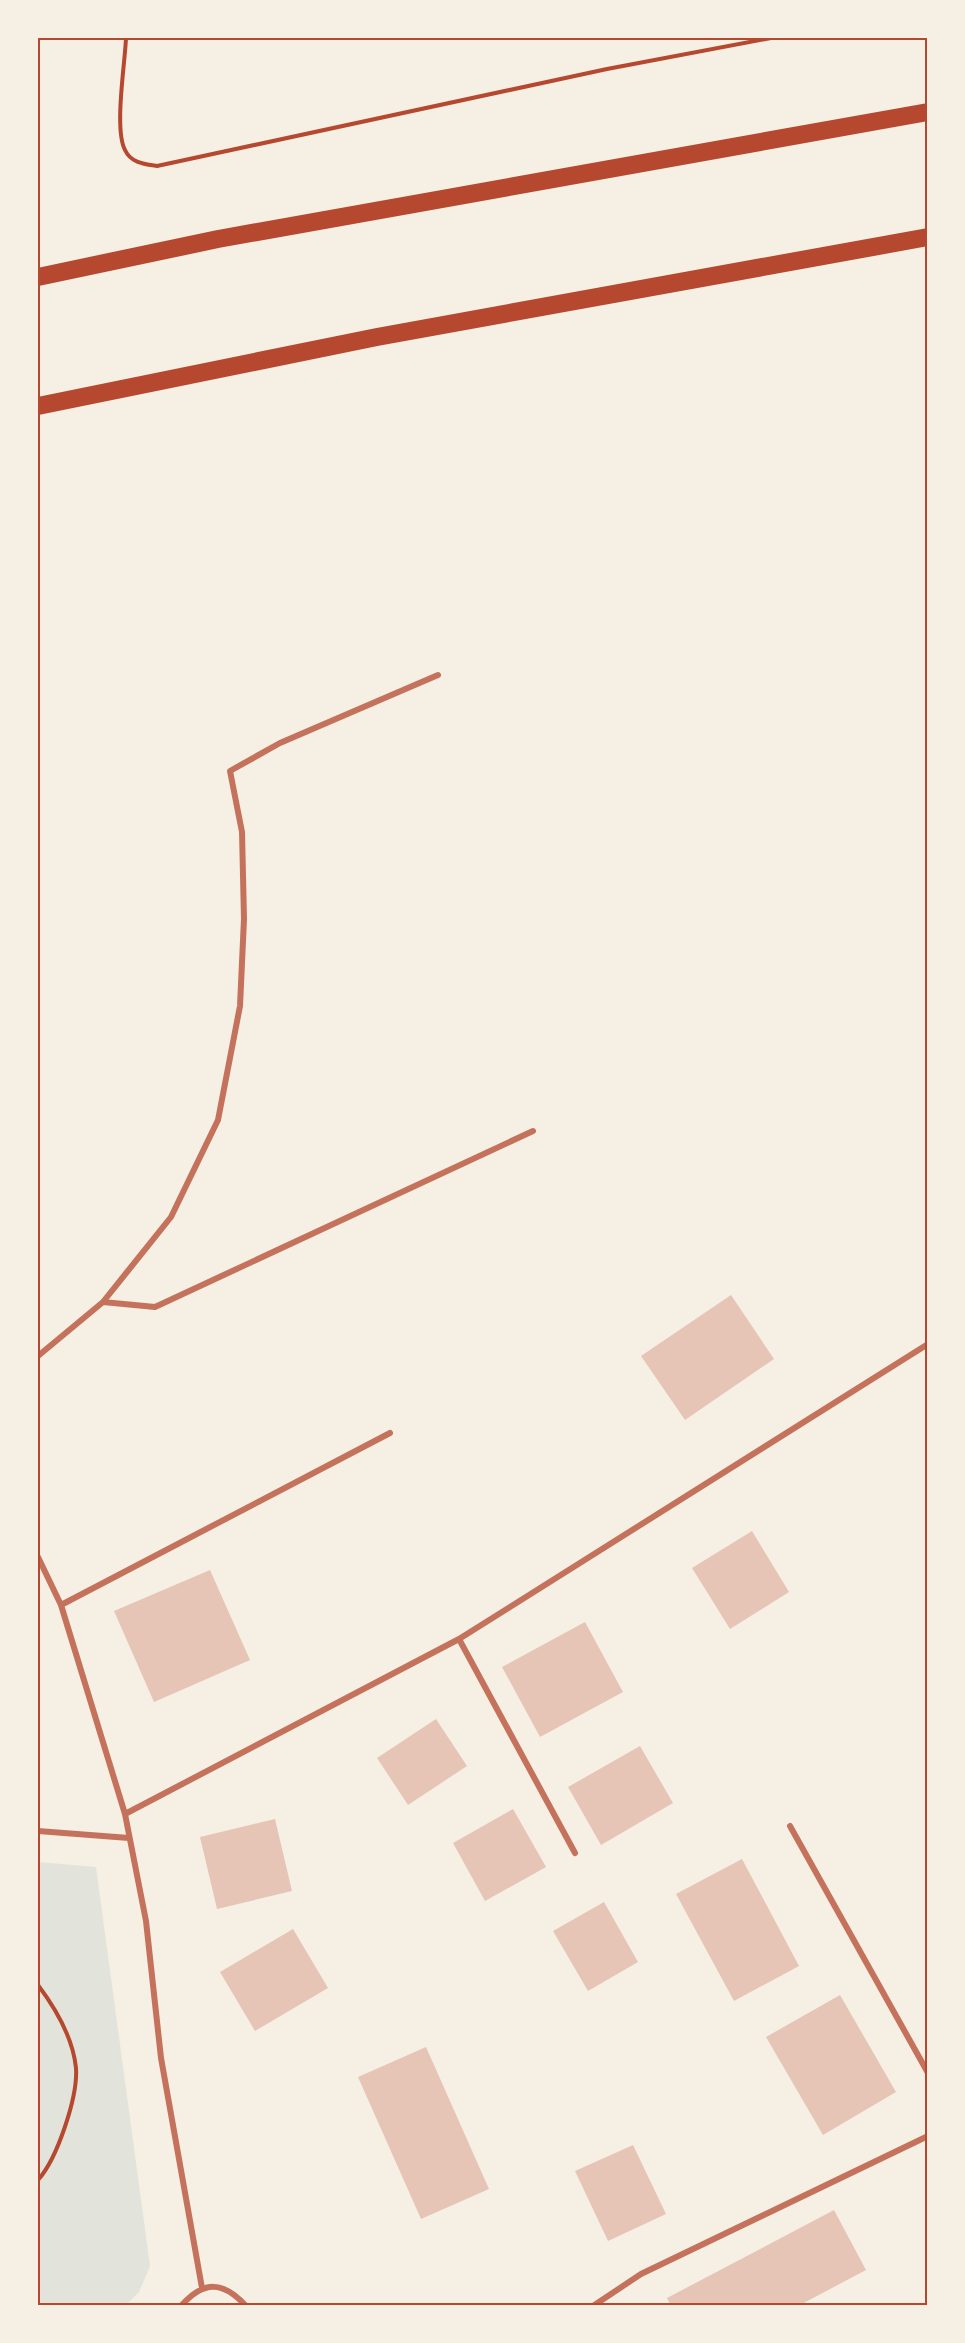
<svg xmlns="http://www.w3.org/2000/svg" width="965" height="2343" font-family="Montserrat,sans-serif">
	<style>
		.green { fill: #e2e4dc }
		.building { fill: #e6c5b7 }
		.lines { fill: none; stroke-linecap: round; stroke-linejoin: round }
		.path { stroke: #b5482f; stroke-width: 4 }
		.minor { stroke: #c5725c; stroke-width: 6 }
		.motorway { stroke: #b5482f; stroke-width: 18 }
		.neatline { fill: none; stroke: #b5482f; stroke-width: 2 }
	</style>
	<rect width="100%" height="100%" fill="#f6efe4"/>
	<path class="green" d="M38,1862l58,5 54,399 -11,26 -13,13h-88z"/>
	<path class="building" d="M731,1295l43,64 -89,61 -44,-64z
		M752,1531l37,61 -59,37 -38,-61z
		M210,1570l40,90 -96,42 -40,-91z
		M585,1622l38,70 -83,45 -38,-70z
		M436,1719l31,47 -59,39 -31,-47z
		M640,1746l33,57 -72,42 -33,-58z
		M513,1809l33,58 -61,34 -32,-58z
		M275,1819l17,72 -75,18 -17,-72z
		M742,1859l57,107 -65,35 -58,-107z
		M604,1902l34,60 -50,29 -35,-60z
		M293,1929l35,59 -73,43 -35,-59z
		M840,1995l56,97 -73,43 -57,-98z
		M426,2047l63,142 -68,30 -63,-142z
		M633,2145l33,69 -58,27 -33,-70z
		M834,2210l32,60 -68,36h-127l-4,-8z"/>
	<g class="lines">
		<path class="path" d="M126,38c-1,26 -12,91 -1,112 6,13 19,14 32,16l450,-97 164,-31
			M38,1985c18,24 35,53 38,83 2,29 -19,91 -38,112"/>
		<path class="minor" d="M103,1302l52,5 378,-176
			M38,1356l65,-54 68,-85 47,-97 22,-114 4,-87 -2,-87 -12,-61 50,-28 158,-68
			M38,1557l23,48 64,209 21,107 15,137 41,230
			M61,1605l329,-172
			M459,1639l116,214
			M125,1814l334,-175 469,-295
			M790,1826l138,247
			M38,1831l91,7
			M181,2306c23,-26 42,-25 65,0
			M593,2306l48,-32 287,-138"/>
		<path class="motorway" d="M38,277l180,-38 710,-127
			M38,406l339,-69 551,-100"/>
	</g>
	<rect width="965" height="2343" fill="none" stroke="#f6efe4" stroke-width="78"/>
	<rect x="39" y="39" width="887" height="2265" class="neatline"/>
</svg>
